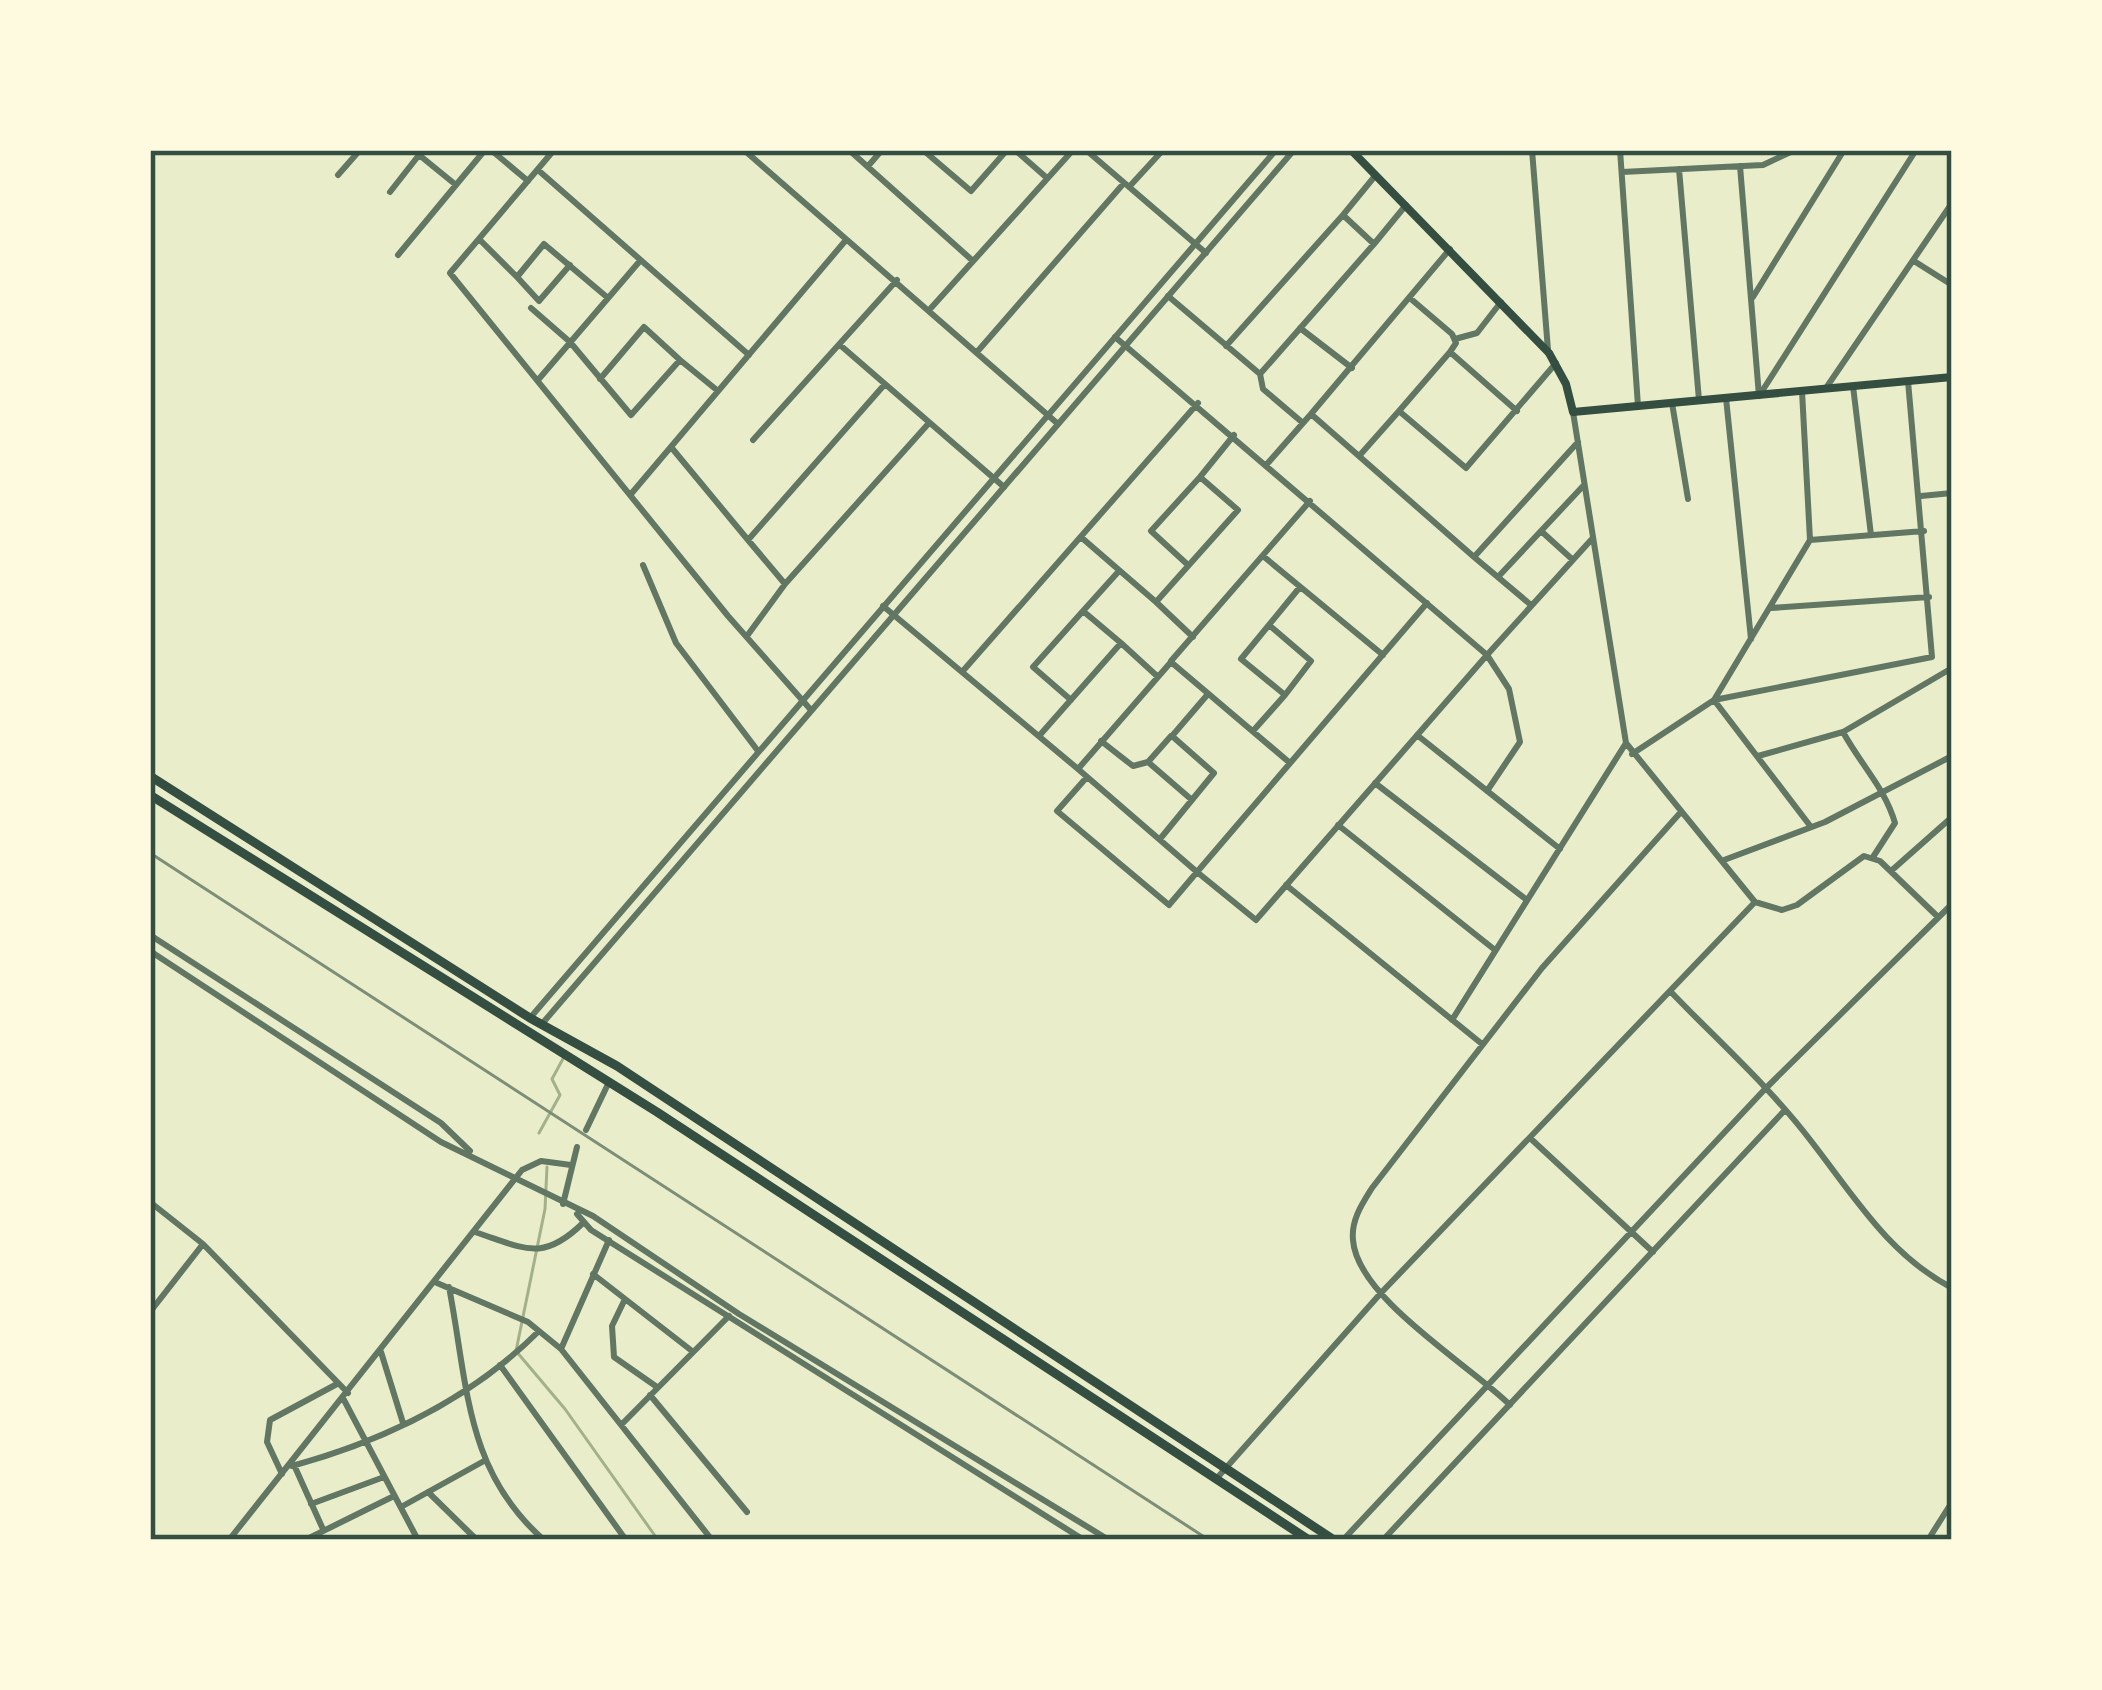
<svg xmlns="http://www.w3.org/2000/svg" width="2102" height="1690" font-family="Overpass,sans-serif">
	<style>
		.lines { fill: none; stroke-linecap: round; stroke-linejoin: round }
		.stream { stroke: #a3b18a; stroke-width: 3 }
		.minor { stroke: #617663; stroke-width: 6 }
		.tertiary { stroke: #617663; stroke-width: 6 }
		.secondary { stroke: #344e41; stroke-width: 8 }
		.primary { stroke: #344e41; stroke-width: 9 }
		.rail { stroke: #7c8e77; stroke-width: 3 }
		.neatline { fill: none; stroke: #344e41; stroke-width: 4.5 }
	</style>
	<rect width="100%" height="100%" fill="#e9edc9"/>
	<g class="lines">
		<path class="stream" d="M539,1133l21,-38 -8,-16 12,-22
			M547,1167l-2,42 -29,142 49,58 93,131"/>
		<path class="minor" d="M413,150l43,35
			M491,150l37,31
			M554,150l-104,123 278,343 83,94
			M744,150l314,274
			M849,150l124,111
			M923,150l48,41 36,-41
			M1015,150l32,28
			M1086,150l120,103
			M1532,150l16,200
			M1620,150l18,256
			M869,165l13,-15
			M1740,166l19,230
			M1679,169l20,231
			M538,170l211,185
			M1622,172l141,-7 32,-15
			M338,175l22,-25
			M1129,187l34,-37
			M390,192l29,-37
			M1343,215l32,-39
			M479,239l38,38 27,-33 64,54
			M1374,244l32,-39
			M398,255l87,-105
			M1914,261l38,24
			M517,277l22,24 31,-36
			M1168,296l92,78 114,-130 -31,-29 -117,131
			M1753,297l91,-147
			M1411,299l41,35 4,9 -6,9
			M531,308l39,34 61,73 49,-55 38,31
			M931,308l142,-158
			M1300,328l52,40
			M1115,337l372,318 104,-115
			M1455,339l22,-6 24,-31
			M840,345l164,142
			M977,352l147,-169
			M1260,374l3,15 40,34
			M600,379l44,-52 36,33
			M538,380l101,-118
			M1853,386l18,149
			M1826,388l126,-185
			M1759,396l157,-246
			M1726,398l25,241
			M1672,403l16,96
			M1399,411l51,-59 67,59
			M1573,412l53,331 129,159 27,8 15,-5 67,-49 16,5 57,55
			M1311,414l139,-165
			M753,440l144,-160
			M671,447l77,93
			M1360,455l39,-44 67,57 90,-105
			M1267,464l44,-50 163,143 104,-115
			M631,494l215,-254
			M1921,496l31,-3
			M1541,531l32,29
			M1082,538l74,64 82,-92 -38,-33 34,-42
			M1810,540l114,-9
			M1263,556l120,99
			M1474,557l57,48
			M643,565l33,78 82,108
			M1188,565l-37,-34 49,-54
			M1498,577l86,-92
			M785,584l-37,-44 137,-156
			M1156,602l37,35
			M1427,603l-230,269 59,48 231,-265 22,34 11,53 -33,49
			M883,606l195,163
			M1771,608l158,-11
			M1269,625l42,36 -26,34
			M747,636l38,-52 144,-161
			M1121,643l36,33
			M1171,661l139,-160
			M962,672l236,-269
			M1071,700l-38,-33 50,-56
			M1253,731l32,-36 -44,-36 59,-72
			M1843,732c18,33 42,56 52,91l-22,34
			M1417,735l143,114
			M1039,736l82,-93 -38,-32 36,-40
			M1171,736l-23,26 44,38
			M1101,741l32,25 15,-4
			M1632,754l82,-54 96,-160 -8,-149
			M1758,756l85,-24 109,-64
			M1087,777l-30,34 112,94 28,-33 -119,-103 93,-107 119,101
			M1375,783l152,117
			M1338,825l157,125
			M1811,827l-97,-127 218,-43 -24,-276
			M1160,839l54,-66 -42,-37 36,-42
			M1724,860l101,-38 127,-66
			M1891,871l61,-54
			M1286,885l196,159
			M1670,991c47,49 100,96 141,150 43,55 77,113 141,147
			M1452,1020l174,-277
			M1530,1138l123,114
			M150,1202l53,42 145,149
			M475,1232c49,16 67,31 108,-9
			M593,1274l99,77
			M437,1283l91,39 33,27 151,191
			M449,1287c19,98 16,184 95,253
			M625,1299l-13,27 2,31 43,30
			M150,1312l53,-68
			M561,1349l48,-109
			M381,1352l22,71
			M500,1365l126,175
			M650,1395l97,117
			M344,1400l74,140
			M1510,1405c-40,-40 -153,-107 -157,-165 -2,-20 9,-36 19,-52l170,-220 138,-155
			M622,1424l107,-108
			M294,1465l28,62
			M292,1466c91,-25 180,-68 247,-135
			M282,1474l-15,-32 3,-22 67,-36
			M1217,1478l163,-184 375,-392
			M428,1492l49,48
			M311,1504l73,-27
			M401,1507l83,-46
			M229,1540l293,-370 19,-9 30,4
			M305,1540l89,-44
			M1343,1540l422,-451 187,-185
			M1383,1540l401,-429
			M1928,1540l24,-38"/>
		<path class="tertiary" d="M150,935l291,188 29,28
			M150,951l291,191 152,74 146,98 370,226
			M530,1018l746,-868
			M541,1025l753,-875
			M586,1130l23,-48
			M563,1204l14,-57
			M577,1214l14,16 493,310"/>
		<path class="secondary" d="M1351,150l198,203 17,31 7,28 379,-35"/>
		<path class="primary" d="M150,776l380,242 87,48 717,474
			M150,795l507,317 652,428"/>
		<path class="rail" d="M150,853l1059,687"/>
	</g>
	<rect width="2102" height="1690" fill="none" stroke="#fefae0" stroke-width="306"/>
	<rect x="153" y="153" width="1796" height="1384" class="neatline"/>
</svg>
